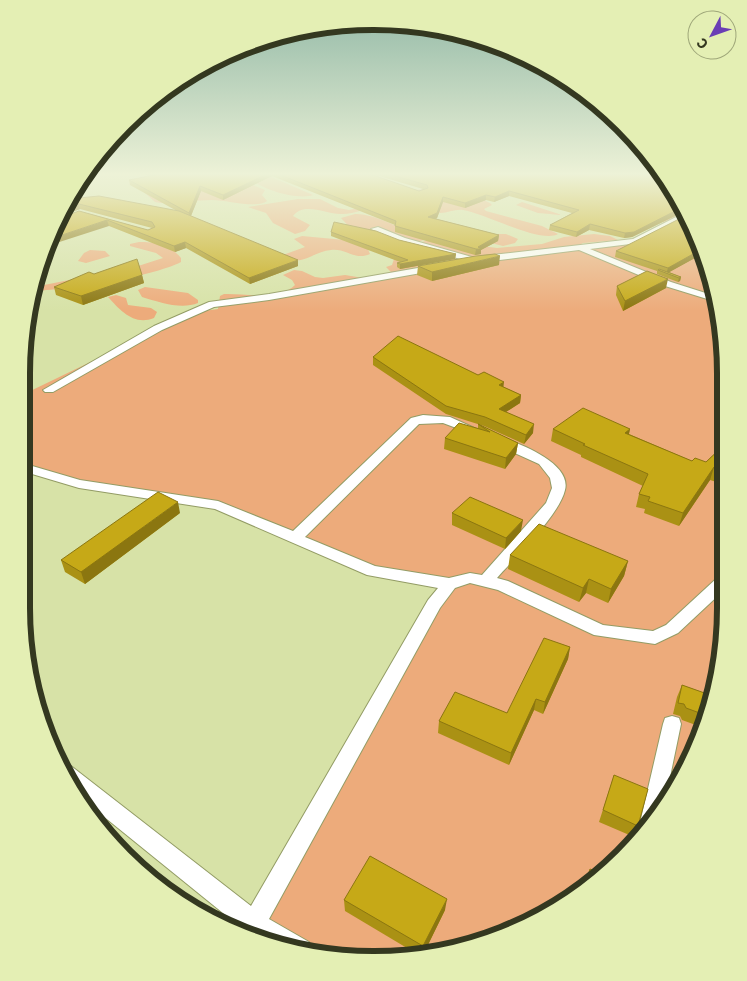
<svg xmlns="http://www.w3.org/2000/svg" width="747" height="981" font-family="'IBM Plex Sans',sans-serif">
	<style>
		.green { fill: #edab7b }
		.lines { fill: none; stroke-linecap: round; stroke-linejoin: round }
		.lane-casing { stroke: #939c65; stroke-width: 2 }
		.lane { fill: #fff; fill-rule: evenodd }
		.wall { fill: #aa9114 }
		.shaded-wall { fill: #8b7610 }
		.building { fill: #c6a917; stroke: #8b7610 }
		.rim { fill: none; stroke: #343820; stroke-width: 6 }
	</style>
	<rect width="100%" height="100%" fill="#d7e2a7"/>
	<path class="green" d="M269,176l44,19c-14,5 -46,-4 -58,-13z
		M253,185l12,5 -3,5 5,6c-10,8 -40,-1 -55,-1 -16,1 -34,0 -51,3l-6,-1 -10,-9z
		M450,188l11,2 29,13 2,2 -8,4 2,2 56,15 16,8c-17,10 -74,-21 -95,-24 -8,-1 -15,3 -23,3 -10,-1 -17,-5 -25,2l38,12 19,2 13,5h21l12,5 -3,4 -12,3 -64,-16 -20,2 -36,-12 -3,-4 21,-5 8,-5 17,-3 -18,-12 3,-1z
		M298,199h22l18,9 11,2 32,-7c-12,5 -26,11 -39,11 -14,1 -38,-13 -49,2l17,9 -5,6 -10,3 -22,-11 -7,-10 -18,-6z
		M522,202l40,13 -24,-2 -22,-8z
		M677,212l7,2 23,46 16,68v326l-16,67 -40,82 -44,53 -54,45 -104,47 -91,12 -91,-12 -35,-15 186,-329 14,-20 -76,-13 -154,-66 -139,-21 -57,-17v-72l143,-69 39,-15 14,-2 2,-13 4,-2c19,-1 56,7 71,-9l-3,-5 -9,-5 11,-5 8,1 13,6 8,1 22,-3 30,5 22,-7 -6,-1 -5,-5 6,-2 2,-6 18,-4 12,14 36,-7 -35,-5 -12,-12 18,-6 66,9 45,-4 22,-7 30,-3 16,2 8,4 -35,3 -6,3 53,-4 33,-17v-5z
		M355,214c19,-1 52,17 69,26l-11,3 -39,-12 -20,1 -13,-14z
		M302,236l43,4 22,7 3,7c-15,7 -24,-6 -39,-4 -18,1 -30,19 -48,5l22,-8 -11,-8z
		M139,242c16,0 31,2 42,16v4c-29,15 -116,28 -149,29l7,-5 96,-19 28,-9 -7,-5 -26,-7v-2z
		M90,250l15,1 5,5 -24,7 -8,-2 6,-8z
		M145,287l43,6 10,7v3c-17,7 -39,-1 -56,-6l-4,-7z
		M116,295l10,3 2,7 23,3 6,4 -3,6c-20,8 -33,-7 -46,-21z"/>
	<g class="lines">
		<g class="lane-casing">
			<path id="lane" d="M684,213l2,5 -48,25 -48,6 81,33 44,14 2,6 -52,-16 -86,-36 -96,12 -4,-2 -4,3 -76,-21 -28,-13 7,-2 27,11 74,21 4,-3 150,-17z
				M435,265l4,3 -1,2 -169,30 -55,7 -52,23 -109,62h-8l-2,-2 111,-64 55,-24 60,-8z
				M423,415l27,2 31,14 -6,4 -32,-12 -24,1 -114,113 70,29 74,12 21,-5 12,2 64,-72 6,-15 -2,-10 -11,-14 -42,-19 -2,-3 6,-4c19,5 71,26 64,52 -6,26 -50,67 -68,88l11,3 95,44 50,6 13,-6 51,-47 6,-1v14l-45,42 -23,11 -61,-9 -96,-45 -28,-7 -15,5 -15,20 -171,311 40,23 3,10 -29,-4 -45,-19 1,-3 -163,-132 -7,-10 -8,-20 10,2 180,140 177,-306 10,-12 -71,-13 -152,-66 -136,-21 -57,-17v-8l58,17 138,21 75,30 118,-113z
				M672,716l7,2 2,6 -17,82 -20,25 -4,-8 23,-99 2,-6z"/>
		</g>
		<use href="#lane" class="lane"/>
	</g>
	<path class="wall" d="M144,174h226l49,17 4,-2 -51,-15h291l4,4 16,34 -51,25 -8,1 -35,-8 -13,7 -27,-7 1,-5 22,-12 -63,-17 -15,6 -8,-2 -21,8 -22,-6 -6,16 -1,1 63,16 -1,6 -17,9v4l-6,1 -80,-23v-7l-123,-49 -49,24 -22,-9 -10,25 107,50 -48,18 -64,-36 -11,4 -66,-26 -30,-15 69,19 4,-2 -72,-19 -22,8 11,-18 108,12 -47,-26 -1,-5 22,-4z
		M331,232l68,8 57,14 -1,5 -55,10 -3,-2v-4l3,-1 -69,-26z
		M616,251l88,2 -35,19 12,5 -1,4 -2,1 -21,-8v-3l-42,-14z
		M499,265l-67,16 -15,-6 1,-9z
		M142,275l2,8 -61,22 -27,-10 -2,-8z
		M617,286l49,2 -43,23 -7,-16z
		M373,357l105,18 43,20 -1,8 -14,9 27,21 -9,11 -40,-18 -38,-12 -73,-49z
		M478,424l40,19 -2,11 -11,15 -61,-20 1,-11 33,-10z
		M553,429h77l-1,5 63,27 14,1 17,-16v38l-13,-4 -31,46 -35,-13 1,-4 -9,-2 3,-13 4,-8 -62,-29v-2l-30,-14z
		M180,513l-95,71 -20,-12 -4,-12z
		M452,513l69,18 -16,18 -53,-24z
		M510,555l118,6 -4,15 -16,27 -22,-10 -7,9 -71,-33z
		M570,647l-2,12 -25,55 -9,-4 -25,55 -71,-32 1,-12 68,-8z
		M682,685l31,11 -6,25 -3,7 -22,-8 -2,-4 -7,-2 4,-17z
		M614,775l24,51 -4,11 -35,-15z
		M344,900l101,10 -21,43 -7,1 -72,-43z"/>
	<path class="shaded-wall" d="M267,174h5v2l-49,24v-5z
		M200,186l1,5 -11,27 -1,-5z
		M509,191v5l-15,6 1,-5z
		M486,195v5l-21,8v-5z
		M443,197v5l-6,16 -9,4v-5z
		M79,204l1,5 -22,8 5,-8z
		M681,208l2,4 -51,25 -8,1 1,-5z
		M107,220l2,6 -62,20 3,-7z
		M590,224l-1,6 -13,7 1,-5z
		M499,235l-1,6 -17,9v4l-6,1 1,-6 2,-2z
		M185,242l1,6 -11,4 -1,-6z
		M702,249l2,4 -38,21 2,-6z
		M456,254l-1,5 -55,10v-5z
		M500,256l-1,9 -67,16v-9z
		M298,260v6l-48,18 -1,-6z
		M142,275l2,8 -61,22 -2,-9z
		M681,277l-1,4 -2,1 1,-4z
		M668,279l-2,9 -43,23 2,-10z
		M504,382l-1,8 -4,-5z
		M521,395l-1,8 -22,14 1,-8z
		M534,424l-1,9 -9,11 2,-9z
		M630,429l-3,12 -2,-8z
		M518,443l-2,11 -11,15 1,-11z
		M714,467l-4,13 -31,46 4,-13z
		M178,502l2,11 -95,71 -4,-12z
		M523,520l-2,11 -16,18 1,-11z
		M628,561l-4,15 -16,27 3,-14z
		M589,579l-3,14 -7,9 4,-14z
		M570,647l-2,12 -25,55 2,-12z
		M536,699l-2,11 -25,55 2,-12z
		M447,899l-2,11 -21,43h-1v-7z"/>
	<path class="building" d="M159,174h108l-44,21 -23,-9 -11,27 -60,-33z
		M278,174h92l49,17 9,-3 -1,-3 -39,-11h275l4,4 14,30 -47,24 -9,1 -35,-9 -13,8 -27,-7 29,-15 -70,-19 -14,6 -9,-2 -21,8 -22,-6 -6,16 -9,4 71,18 -21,12 3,2h-5l-81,-23 1,-5z
		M99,196l80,15 119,49 -49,18 -64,-36 -11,4 -67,-26 -57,19 7,-20 22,-8 69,19 7,-3 -3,-5 -73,-18 -16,5 6,-10z
		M685,216l17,33 -34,19 -52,-17z
		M334,222l42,9 23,9 57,14 -56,10 -3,-1 11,-3 -77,-28z
		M495,254l5,2 -68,16 -14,-6 58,-10z
		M137,259l5,16 -61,21 -27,-9 35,-15 5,2z
		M659,269l22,8 -2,1 -21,-8z
		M647,271l21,8 -43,22 -8,-15z
		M398,336l80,39 6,-3 20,10 -5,3 22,10 -22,14 35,15 -8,11 -41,-18 -39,-11 -73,-49z
		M583,408l47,21 -5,4 67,28 3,-3 11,4 17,-16v24l-9,-3 -31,46 -35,-12 2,-4 -11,-3 9,-20 -65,-29 2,-1 -32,-15z
		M459,423l31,9 -12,-8 40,19 -12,15 -61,-20z
		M158,492l20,10 -97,70 -20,-12z
		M470,497l53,23 -17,18 -54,-25z
		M539,524l89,37 -17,28 -22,-10 -6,9 -73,-33z
		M544,638l26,9 -25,55 -9,-3 -25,54 -72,-32 16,-29 52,21z
		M682,685l31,11 -5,20 -22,-8 -2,-4 -6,-1z
		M614,775l34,14 -10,37 -35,-16z
		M370,856l77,43 -24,47 -79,-46z
		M590,869l11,5 -17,14z"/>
	<linearGradient id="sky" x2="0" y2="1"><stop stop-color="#91b8a6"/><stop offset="0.56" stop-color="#edf2d7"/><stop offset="1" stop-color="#edf2d7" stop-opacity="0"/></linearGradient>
	<rect width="747" height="311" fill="url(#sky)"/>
	<path d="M0 0H747V981H0ZM373 30H374A343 343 0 0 1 717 373V608A343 343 0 0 1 374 951H373A343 343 0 0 1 30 608V373A343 343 0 0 1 373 30Z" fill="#e4efb4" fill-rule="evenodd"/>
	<path class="rim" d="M373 30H374A343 343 0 0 1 717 373V608A343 343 0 0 1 374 951H373A343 343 0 0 1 30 608V373A343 343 0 0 1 373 30Z"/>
	<g transform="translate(712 35) rotate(229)"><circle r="24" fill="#e4efb4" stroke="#9ea679"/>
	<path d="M0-4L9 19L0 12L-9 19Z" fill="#6a3eb5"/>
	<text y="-8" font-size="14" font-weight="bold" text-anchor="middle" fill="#343820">С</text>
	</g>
</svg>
